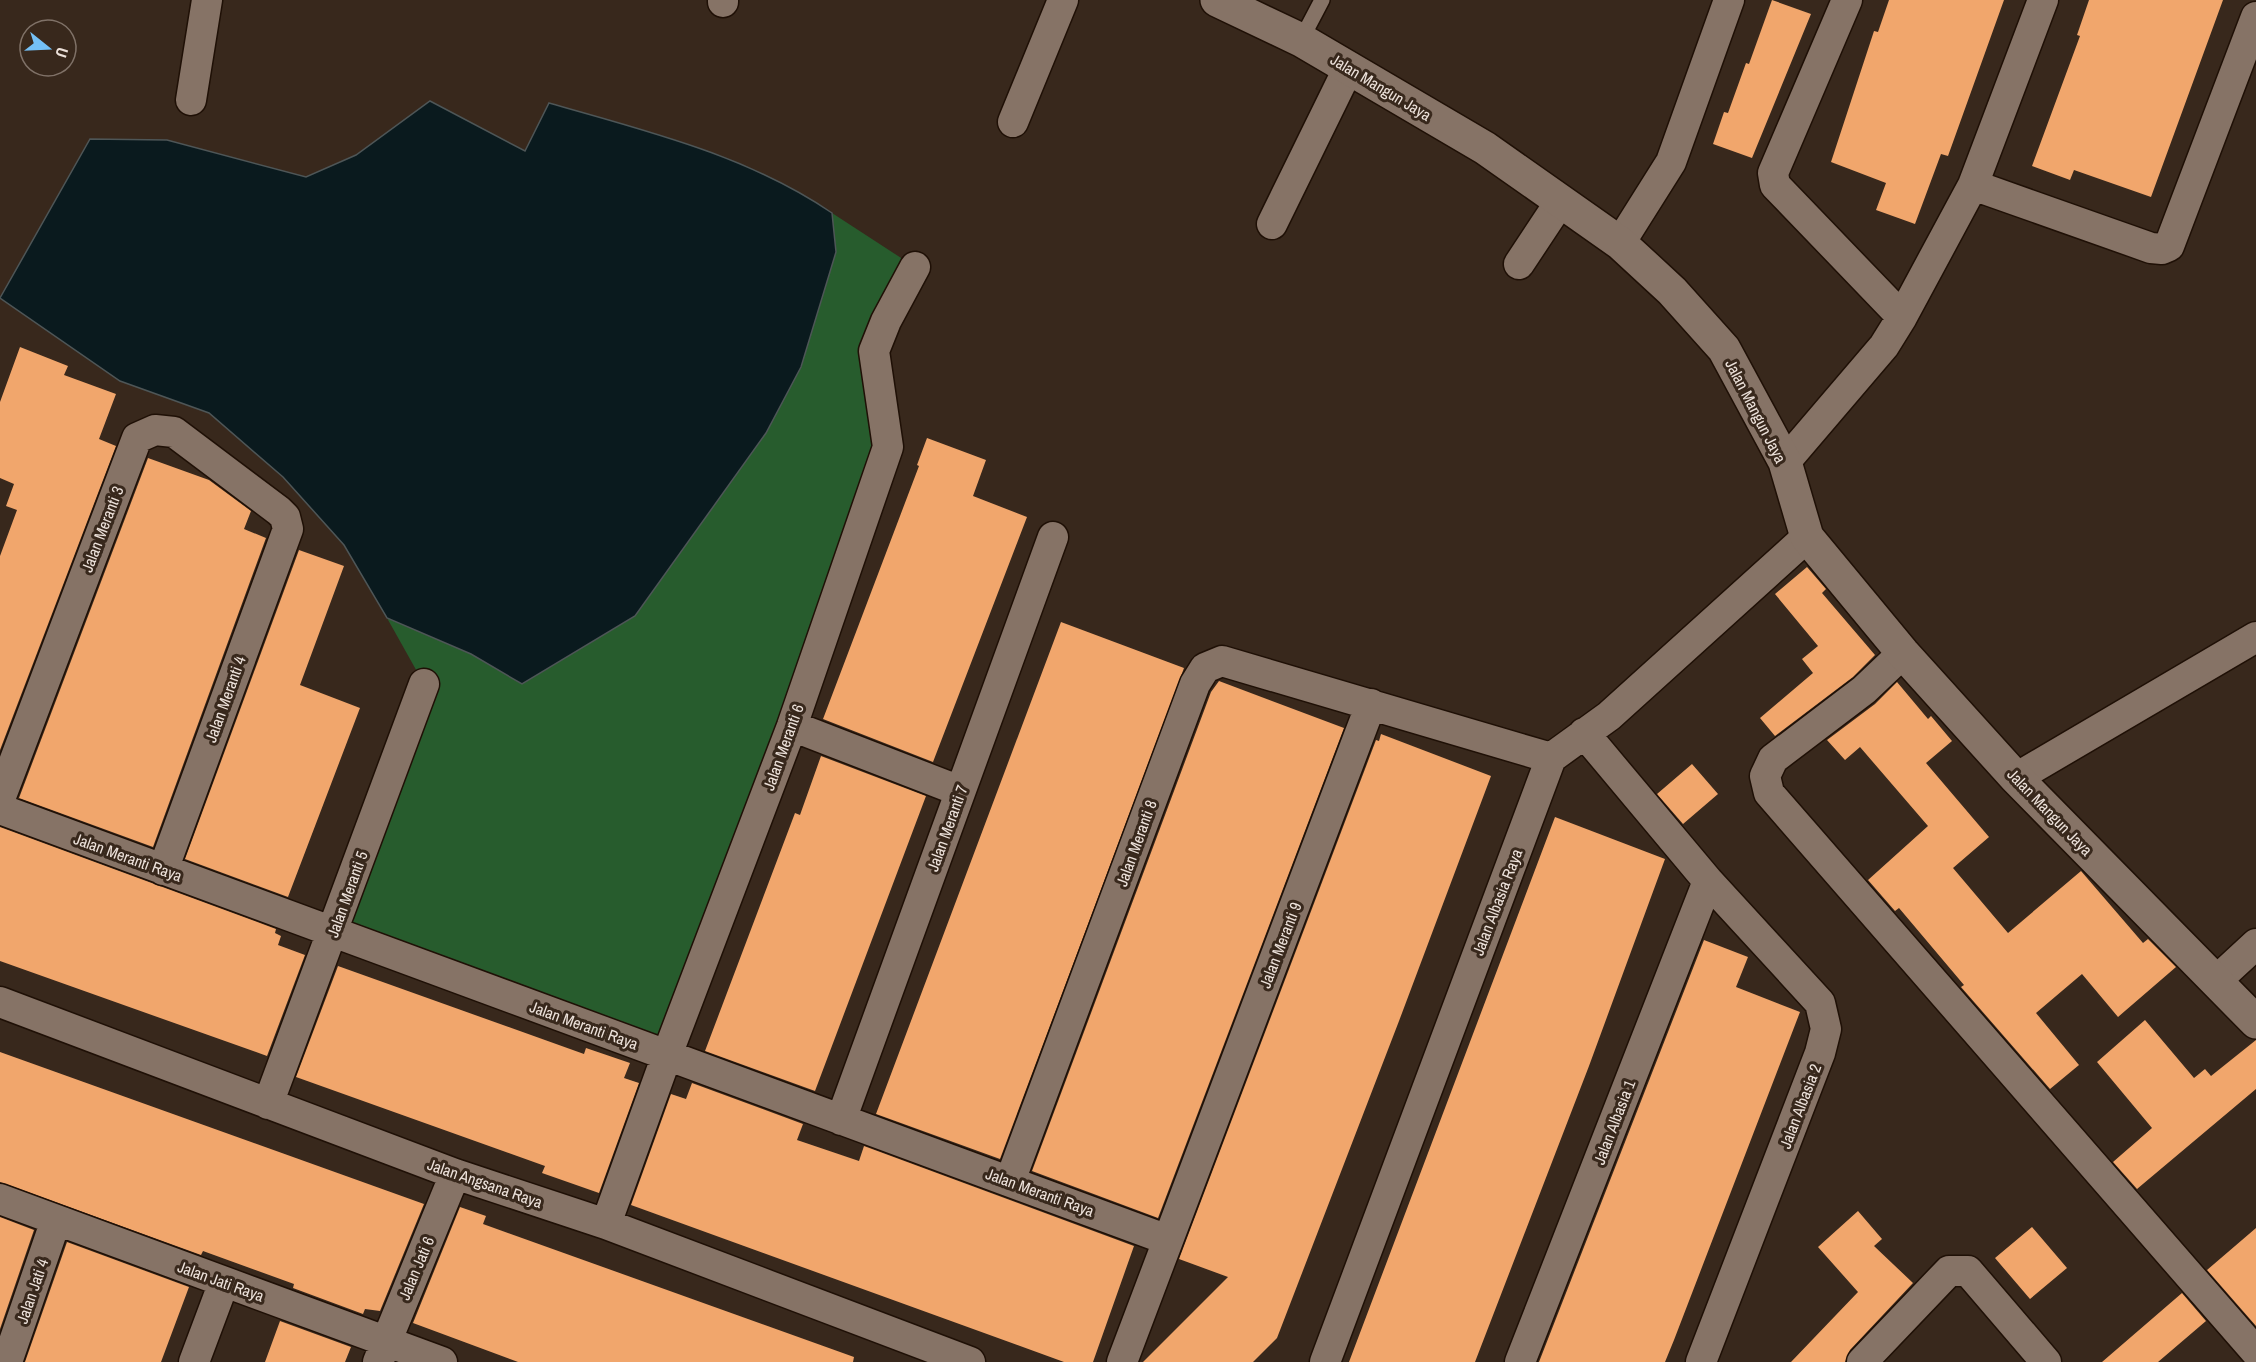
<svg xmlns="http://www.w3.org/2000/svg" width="2256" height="1362" font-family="'Archivo Narrow',sans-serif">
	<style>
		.green { fill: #275c2d }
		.water { fill: #0a1a1e; stroke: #4e5657; stroke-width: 1.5 }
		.building { fill: #f1a66c }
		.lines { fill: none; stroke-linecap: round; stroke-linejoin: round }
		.lane-casing { stroke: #1f1006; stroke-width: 18 }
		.street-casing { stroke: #1f1006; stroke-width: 33 }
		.secondary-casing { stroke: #1f1006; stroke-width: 36 }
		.lane { stroke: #867366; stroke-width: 15 }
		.street { stroke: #867366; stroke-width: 30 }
		.secondary { stroke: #867366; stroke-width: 33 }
		.labels { text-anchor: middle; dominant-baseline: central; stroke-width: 6; stroke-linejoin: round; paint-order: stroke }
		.street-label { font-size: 16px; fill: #ede2db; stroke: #38281c }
	</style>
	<rect width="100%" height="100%" fill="#38281c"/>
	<path class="green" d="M832,213l83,54 -29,54 -1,89 -218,645 -333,-123 90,-248 -37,-66 84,36 51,30 113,-68 131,-183 35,-66 35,-115z"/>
	<path class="water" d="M430,101l95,50 24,-48c97,28 198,52 283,110l4,39 -35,115 -35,66 -131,183 -113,68 -51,-30 -84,-36 -43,-73 -61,-68 -74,-64 -89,-32 -120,-83 90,-159 77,1 139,37 50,-22z"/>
	<path class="building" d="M1772,0l39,14 -59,144 -39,-14 11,-32 4,1 18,-50 3,1z
		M1889,0h115l-56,156 -7,-2 -26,70 -39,-14 10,-27 -55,-21 43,-131 4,1z
		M2089,0h134l-72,197 -77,-27 -4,10 -38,-14 48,-130 -3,-1z
		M20,347l48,19 -4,9 52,19 -17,45 17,7 -116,304v-194l17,-46 -11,-4 8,-22 -14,-6v-76z
		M927,438l59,22 -13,36 54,21 -94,245 -110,-43 96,-253 -2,-1z
		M148,458l61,22 42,31 -7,18 22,9 -113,309 -134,-49z
		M299,550l45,16 -44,119 60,23 -72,189 -103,-38z
		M1807,567l19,22 -4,4 53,62 -22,22 -78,59 -15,-18 53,-45 -11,-14 16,-13 -43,-52z
		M1061,622l123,46 -184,491 -124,-45z
		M1219,681l125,47 -186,490 -126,-47 179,-479z
		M1897,682l31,37 3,-3 21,25 -26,22 63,74 -36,31 55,65 73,-62 62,72 5,-4 28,28 -58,50 -36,-43 -46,39 43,52 -29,24 -89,-102 3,-2 -65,-77 -4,3 -27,-31 60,-54 -68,-79 -15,13 -18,-20 48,-36z
		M1381,734l110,42 -92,245 -122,317 -24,24h-110l85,-85 -49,-18 197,-519 3,1z
		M821,756l105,40 -111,295 -110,-40 90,-238 5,2z
		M1692,764l26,30 -35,30 -26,-30z
		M1555,817l110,42 -76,207 -114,296h-126z
		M0,827l276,102 -1,4 6,3 -3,9 27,10 -38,101 -267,-95z
		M1704,940l44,17 -12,30 64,25 -126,328 -9,22h-126z
		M338,966l246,88 2,-6 44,15 -6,15 15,5 -40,110 -57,-20 3,-7 -249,-89z
		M2145,1020l49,58 11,-9 6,7 45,-36v49l-119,100 -24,-27 39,-34 -55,-66z
		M0,1052l424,152 -44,107 -15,-2 -2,5 -70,-26 1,-4 -91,-33 -2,4 -201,-73z
		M692,1083l111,41 -6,16 62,21 5,-15 270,100 -41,116h-29l-433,-157 40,-111 15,5z
		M460,1207l26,9 -3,8 371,133 -1,5h-335l-105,-39z
		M1858,1211l24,28 -8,7 39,37 -63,67 -5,12h-54l67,-70 -40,-45z
		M0,1217l34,13 -34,99z
		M2032,1227l35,41 -37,31 -35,-41z
		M2256,1228v98l-49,-56z
		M67,1242l122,45 -28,75h-136z
		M2182,1293l24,28 -48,41h-56z
		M280,1321l71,26 -6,15h-80z"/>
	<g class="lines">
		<g class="lane-casing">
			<path id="lane" d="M1301,40l21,-40"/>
		</g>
		<g class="street-casing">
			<path id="street" d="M1847,0l-74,173 2,12 127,132
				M723,2v-2
				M191,100l16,-100
				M1013,122l50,-122
				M1973,185l178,63 11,1 7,-3 87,-229
				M1272,224l77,-157
				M1620,243l51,-81 58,-162
				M1519,264l41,-62
				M1785,462l99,-116 18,-29 71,-132 70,-185
				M1903,653l-39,37 -91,69 -8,17 4,17 487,559
				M792,726l168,65
				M1584,733l124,148 112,122 6,26 -6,24 -119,309
				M2016,778l240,-141
				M0,799l137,-361 18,-8 19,2 105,79 6,6 3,12 -125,341
				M0,809l1168,431
				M2216,981l40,-37
				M0,1002l455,172 151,50 364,138
				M268,1104l156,-420
				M841,1120l212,-583
				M1010,1181l185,-497 10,-16 17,-7 329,97
				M0,1199l442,163
				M606,1224l61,-169 125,-329 96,-279 -14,-96 12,-30 29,-54
				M7,1362l49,-142
				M194,1362l30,-80
				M378,1362l77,-188
				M1122,1362l249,-658
				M1325,1362l226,-604 58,-42 198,-179
				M1520,1362l188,-481
				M1862,1362l87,-91h19l78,91"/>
		</g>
		<g class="secondary-casing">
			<path id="secondary" d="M1217,0l84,40 184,108 135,95 52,48 52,58 61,113 22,75 96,116 113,125 240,244"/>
		</g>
		<use href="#lane" class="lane"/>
		<use href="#street" class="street"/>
		<use href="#secondary" class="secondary"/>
	</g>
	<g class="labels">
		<g class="street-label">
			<text transform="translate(1381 87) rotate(31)">Jalan Mangun Jaya</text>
			<text transform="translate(1756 411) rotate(63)">Jalan Mangun Jaya</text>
			<text transform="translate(102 529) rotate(-69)">Jalan Meranti 3</text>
			<text transform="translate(225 699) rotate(-70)">Jalan Meranti 4</text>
			<text transform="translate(783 747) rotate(-70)">Jalan Meranti 6</text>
			<text transform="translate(2050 812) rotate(46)">Jalan Mangun Jaya</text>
			<text transform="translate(947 828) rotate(-70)">Jalan Meranti 7</text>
			<text transform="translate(1136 843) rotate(-70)">Jalan Meranti 8</text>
			<text transform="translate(128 857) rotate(20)">Jalan Meranti Raya</text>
			<text transform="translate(347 894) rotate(-70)">Jalan Meranti 5</text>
			<text transform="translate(1497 902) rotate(-69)">Jalan Albasia Raya</text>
			<text transform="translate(1280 945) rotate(-69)">Jalan Meranti 9</text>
			<text transform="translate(584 1025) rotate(20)">Jalan Meranti Raya</text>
			<text transform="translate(1800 1106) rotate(-69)">Jalan Albasia 2</text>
			<text transform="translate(1614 1122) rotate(-69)">Jalan Albasia 1</text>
			<text transform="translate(485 1183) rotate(19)">Jalan Angsana Raya</text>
			<text transform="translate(1040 1192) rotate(20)">Jalan Meranti Raya</text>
			<text transform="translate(416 1268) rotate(-67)">Jalan Jati 6</text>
			<text transform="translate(221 1281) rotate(20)">Jalan Jati Raya</text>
			<text transform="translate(32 1291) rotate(-71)">Jalan Jati 4</text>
		</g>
	</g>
	<g transform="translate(48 48) rotate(108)"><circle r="28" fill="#38281c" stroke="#807268" stroke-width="1.5"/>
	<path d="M0-4.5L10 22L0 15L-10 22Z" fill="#74c0f6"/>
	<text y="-9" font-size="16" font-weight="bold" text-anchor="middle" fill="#ede2db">U</text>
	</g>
</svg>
